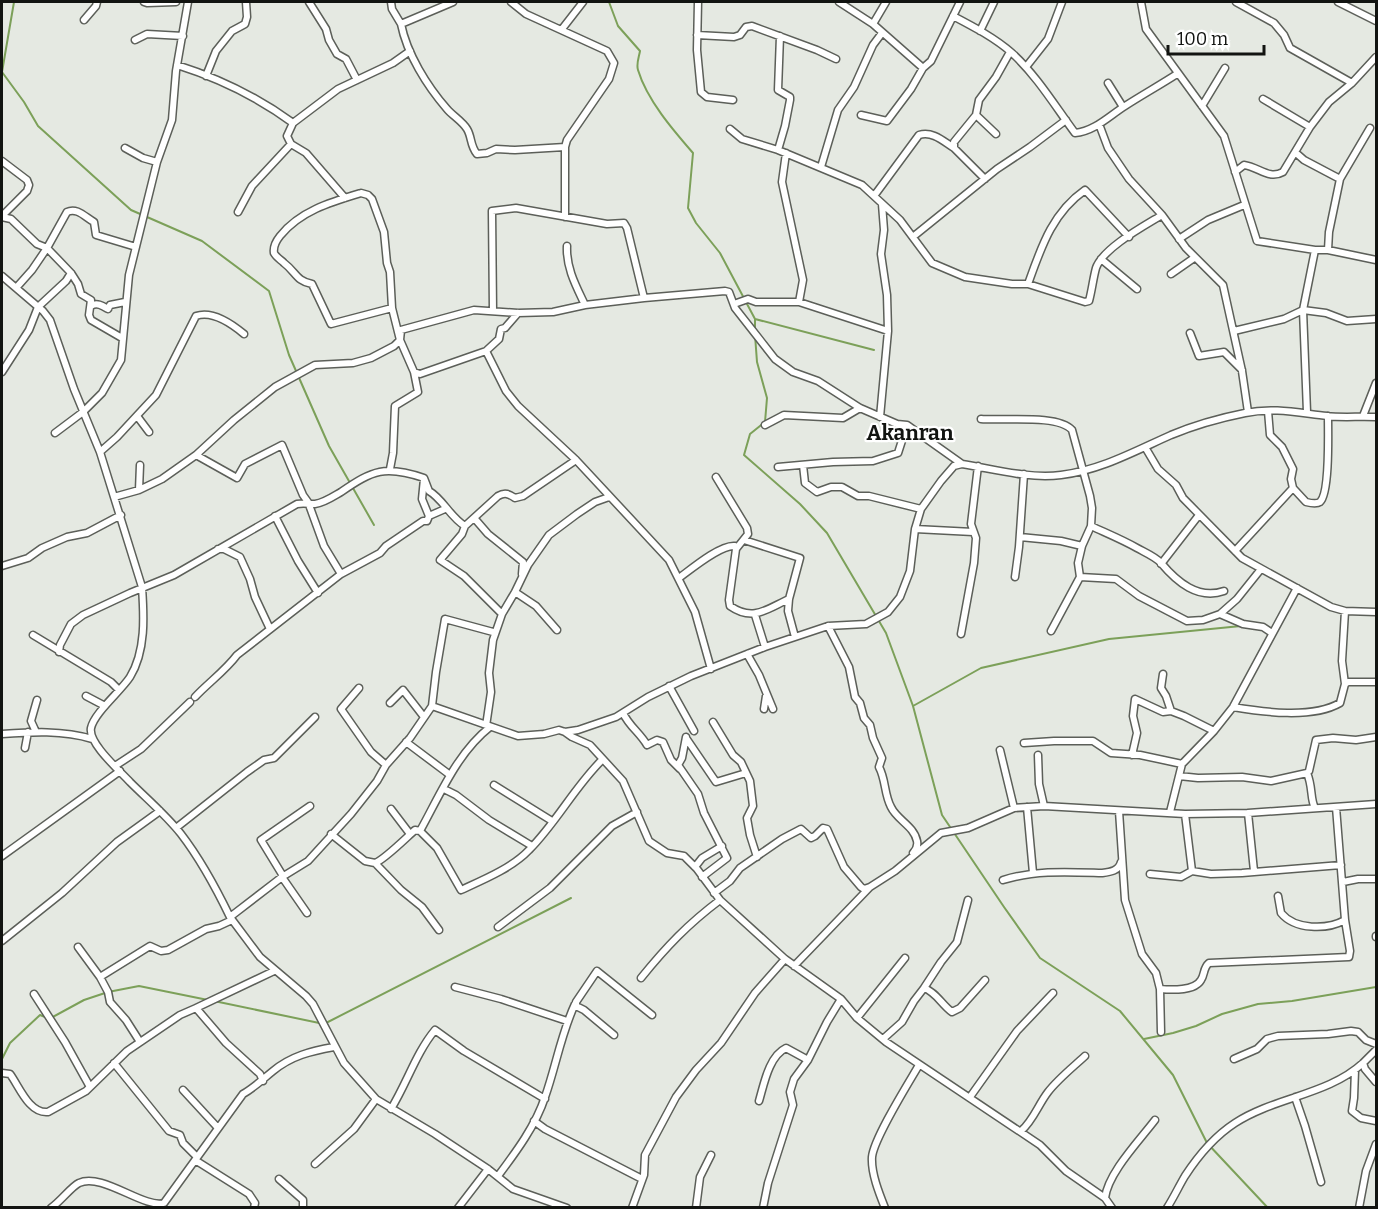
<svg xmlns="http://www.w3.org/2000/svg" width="1378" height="1209" font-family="Bitter,serif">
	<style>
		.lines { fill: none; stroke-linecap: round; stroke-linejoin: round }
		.stream { stroke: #7ca059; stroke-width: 2 }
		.minor-casing { stroke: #5c5f59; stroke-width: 9 }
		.minor { stroke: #fff; stroke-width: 6 }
		.labels { text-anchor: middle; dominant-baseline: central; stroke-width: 4.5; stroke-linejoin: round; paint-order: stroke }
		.quarter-label { font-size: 21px; font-weight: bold; fill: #121411; stroke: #fff }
	</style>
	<rect width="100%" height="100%" fill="#e5e9e2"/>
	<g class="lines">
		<path class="stream" d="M14,2l-12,70 22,30 14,24 93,84 71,31 67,50 20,64 40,91 45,79
			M609,2l9,24 22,25c-1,6 -4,13 -2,19 9,30 35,60 55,83l-5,55 8,15 24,30 35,66v10
			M755,319l119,31
			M755,335l2,27 10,36 -2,24 -15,12 -6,21 56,49 27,29 59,100 27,73 29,109 62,92 36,51 80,53 53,64 34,68 61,65
			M913,706l68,-38 128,-29 132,-13
			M214,1001l110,23 247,-126
			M51,1018l33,-18 24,-8 31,-6 69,14
			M1144,1039l29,-6 23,-7 26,-12 36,-10 34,-3 84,-14
			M2,1059l8,-16 30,-28 5,2"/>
		<g class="minor-casing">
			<path id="minor" d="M144,2l3,1 29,-1
				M309,2l17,27 3,11 8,14 9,5 11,21
				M391,2l1,7 9,15
				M453,2l-52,22c6,30 26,62 46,85 6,7 15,12 20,20 5,8 3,17 10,25l10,-1 9,-4 19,1 50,-3
				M511,2l15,12 81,37 7,12 -5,16 -42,61 -2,7v70
				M698,2l-1,48 4,42 6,5 26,3
				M839,2l34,22 50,44 8,-7 29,-59
				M1141,2l5,27 78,107 33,105 58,9h13l48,10
				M1236,2l38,21 10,12 6,13 62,35
				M1338,2l38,19
				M953,16c21,11 42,22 59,37 25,23 43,53 63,80 20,-2 34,-17 50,-27 17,-11 35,-21 52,-32
				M84,20l12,-14 1,-4
				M873,24l13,-22
				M562,29l21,-27
				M980,31l14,-29
				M697,35l37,2 6,-2 6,-8 6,-1 65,24 19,9
				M135,40l12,-6 36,2
				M177,65c41,13 82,33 116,58
				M1026,67l22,-28 14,-37
				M206,76l10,-25 16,-20 13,-7 2,-7 -1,-15
				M1108,83l15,24
				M1263,99l47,28
				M1202,106l23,-38
				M861,115l26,6 24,-32 12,-21
				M976,115l20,19
				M1099,124l9,24 21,31 33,36 24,33 37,37 19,86 6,41
				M730,129l12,10 36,11 84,35 38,35 32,43 33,14 47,7h16l57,18 4,-1c3,-11 4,-22 7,-33 7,-20 48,-42 66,-53
				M125,148l18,10 14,4
				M778,150l7,-24 5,-26v-3l-12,-7 2,-54
				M786,153l-4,29 21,98 -4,22
				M1296,153l8,7 36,19
				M2,161l25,19 2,5 -2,6 -25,25
				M821,167l17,-57 16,-23 19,-42 9,-12
				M1235,172l9,-7c15,2 25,15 39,7l27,-45 19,-25 23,-19 24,-26
				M985,179l-31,-31v-6l22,-27 3,-15 17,-23 14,-25
				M874,196l45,-61c14,-4 24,6 35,13
				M345,198l-39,-45 -15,-9 -4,-8 6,-13 45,-34 55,-26 17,-12
				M238,212l14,-26 39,-42
				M2,217l9,2 26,25 10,4 24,25 7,11 3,10 10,6 -2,15 2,5 31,18
				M914,236l83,-67 33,-22 36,-27
				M1179,239l29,-19 36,-15
				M567,246c-1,22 9,40 18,59
				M1328,250l1,-18 11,-53 30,-51
				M1101,259l36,30
				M1171,274l23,-16
				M2,276l41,35 7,9 24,69 26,63 42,135c2,29 4,64 -12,90 -9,14 -36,36 -39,51 -3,15 28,42 39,54 17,17 36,33 51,52 20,26 35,54 49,83
				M1028,284c13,-36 24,-71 57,-94l44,47
				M16,288l16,-18 15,-22 20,-36c10,-5 18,5 27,10l2,13 40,12
				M734,304l14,-5 8,3h43l89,29
				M91,306c6,-4 12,0 17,3l2,-4 15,-3
				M493,311l-1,-100 24,-3 91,16 17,-1 3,5 17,70
				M1234,331l50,-12 19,-9 23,3 21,8 29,-2
				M1190,333l9,23 25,-4 18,18
				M486,351l20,40 12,15 58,54 93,100 26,52 16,57
				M2,372l27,-42 9,-23 28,-26 5,-8
				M414,372l6,2 66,-23 13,-12 2,-10 4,-1 13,-15
				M1268,411l2,24 12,12 11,22 -2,10 2,9 13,14c4,1 11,2 14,0 10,-9 8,-71 8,-86
				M1307,412l-4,-102 12,-60
				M137,416l12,16
				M1363,416l13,-33
				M880,417l8,-86 -1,-36 -6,-41 3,-24 -2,-26
				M981,419c22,2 77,-5 91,11l18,66 2,12 -1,18 -9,20 -4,17 2,14 -29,54
				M765,425l19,-10 59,3 17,-10
				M55,433l28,-21 19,-19 19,-33 8,-85 28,-113 15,-42 4,-49 12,-69
				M1145,447l13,22 18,16 7,13 59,60 89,49 14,4 31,1
				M100,452l17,-15 39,-42 40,-79c17,-6 36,8 48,18
				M196,455l41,23 8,-14 37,-19 21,50 5,7 16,44 17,28
				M803,465l2,18 12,9 14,-5h11l16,9h11l52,13
				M778,467l55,-5 40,-1 25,-8 9,-28
				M390,469l3,-16 2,-47 23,-14 -4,-20 -14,-32 -8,-32 -2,-36 -3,-9 -3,-31 -12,-33 -4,-4 -7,-2c-30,9 -61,18 -81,43 -4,5 -7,11 -6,17 2,4 7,7 10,10 12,9 12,18 28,21l19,40 61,-16
				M716,477l31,51 1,6 -12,15 -7,51 1,6c23,16 37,3 59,-7
				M424,479l-2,20 7,17
				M139,490l1,-25
				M114,497l25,-7 23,-11 34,-24 38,-35 41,-33 40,-22 38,-2 18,-5 23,-12 6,-6 1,-10 73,-20 44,3 35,-1 32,-7 59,-7 81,-7 4,1 6,16 40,51 18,13 25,9 42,27 37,16 10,1 55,39
				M275,516l23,45 20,32
				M475,519l13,15 35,28 -1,12
				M1091,526c15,7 32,14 46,22 7,4 19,9 24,15 16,19 37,37 63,28
				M915,529l58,3
				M1020,537l41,4 21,5
				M744,540l56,18 -11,41 -1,12 7,26
				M218,549h6l16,8 10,22 5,18 15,32
				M1235,551l58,-63
				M1161,564l38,-49
				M2,566l26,-8 14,-10 25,-11 20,-4 34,-18
				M1015,577l4,-30 5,-73
				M1080,577l36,2 23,17 48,25 16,-1 17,-6 17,-15 24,-30
				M679,578c12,-9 42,-34 56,-32l1,3
				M515,592l21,14 21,24
				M502,614l-38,-38 -24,-16 22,-26 3,-8 33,-30c7,-4 11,-2 17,2l8,-2 53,-36
				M1220,614l23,10 20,3 9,6
				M755,615l10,32
				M828,626l21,41 6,30 5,6 4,15 6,7 3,13 9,20 -3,9c7,13 5,27 12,40 6,13 23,19 26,34 1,5 -1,9 -4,12
				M961,634l13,-71 2,-25 -5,-14 7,-58
				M33,635l78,47 8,8
				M59,652l1,-7 11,-21 12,-9 47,-22 44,-18 123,-71c6,-1 12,0 18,0 9,-1 19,-8 26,-12 32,-22 44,-27 83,-14l5,13c14,8 21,26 36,35
				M747,654l12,21 14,34
				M1163,674l-2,14 5,8 5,15
				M1345,684l-3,-23 3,-50
				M669,686l25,45
				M359,688l-18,21 30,43 15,13
				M86,696l19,10
				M195,697c14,-15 30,-26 42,-42l104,-81 39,-21 6,-7 37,-25h4l2,-5 16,-7
				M390,703l13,-13 21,27
				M432,706l4,-34 9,-53 48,13
				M1233,707c30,5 79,12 107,-4l5,-19 3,-2h28
				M764,709l2,-13
				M623,713c6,13 17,20 24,32l10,-5 6,2 8,18 9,9
				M713,722l20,33 8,7 9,19 3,25 -6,12 3,17 7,22
				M486,726l5,-34 -2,-19 4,-33 9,-26 13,-22 13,-27 21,-30 28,-21 18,-12 14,-5
				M36,732l-5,-11 6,-21
				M565,732l7,5 18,8 33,36 26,60 18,12 17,3 13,13 23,31 65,59 56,40 16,19 29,24 154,103 26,26 39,27 7,10
				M2,734c29,-2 61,-4 90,5
				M686,737l-4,21 -4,7 20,29 6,19 23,45 -25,19
				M686,738l30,44 30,-9
				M406,742l44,33
				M1024,743l30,-2h39l18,12 29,2 42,9
				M25,748l3,-16
				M1000,750l14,58
				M1038,755l1,29 5,22
				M1132,755l5,-22 -4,-17 2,-17 28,13 8,-1 13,5 30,15
				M115,766l26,-17 49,-47
				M1307,773c6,14 3,26 8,35
				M1179,776l19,2 44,-1 29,4 36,-8 2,-2 7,-31 17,-2 23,2 20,-3
				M494,785l58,36
				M444,789l12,6 33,25 43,26
				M1027,807l6,66
				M391,809l19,25
				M1119,811l6,89 17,54 14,19 4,16 1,43
				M1170,812l12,-48 32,-33 19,-24 64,-119
				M1248,813l6,58
				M1185,814l7,57
				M176,828l71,-56 17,-12 10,-2 41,-41
				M420,831l17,17 24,42c22,-10 51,-22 68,-40 28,-28 46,-64 74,-91
				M331,834l34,27 10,2 26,27 21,17 17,23
				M2,856l118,-85
				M375,863c9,-3 32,-26 40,-33l5,1c20,-36 37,-78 70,-104
				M695,867l7,-9 20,-12
				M1150,874l31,3 11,-6 19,3 31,-1 99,-8
				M283,876l-22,-36 49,-34
				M282,877l25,36
				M1003,880c32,-10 65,-8 99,-7 8,-1 17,-2 19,-11
				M1343,882l15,-3h18
				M714,893l16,-12 10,-13 42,-29 19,-10 10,9 4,-2 8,-8 4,1 17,38 17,20 3,2 6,-2
				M1278,896l3,17c14,17 46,17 64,7
				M498,927l52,-39 62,-62 25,-14
				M1376,937v-1
				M2,941l60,-48 55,-51 43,-31
				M78,947l22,30 8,15 2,10 16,18 14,22
				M794,966l76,-79 25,-16 46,-38 27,-5 46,-20 30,-2 141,8 63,-1 128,-9
				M100,977l50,-31 11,5 7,-1 38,-21 13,-3 13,-6
				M641,978c25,-31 47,-54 79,-78
				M455,987l46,12 66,22
				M924,988l17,-26 16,-20 11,-42
				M1160,989c11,1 35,2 41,-9 4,-6 2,-12 8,-17l140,-6 1,-6 -5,-31 -9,-113
				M34,994l31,48 25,45
				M196,1008l78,-37
				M857,1018l48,-60
				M614,1035l-30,-25 -8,-4v-4l21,-31 55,44
				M883,1039l19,-17 12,-21 10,-13c12,4 18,17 28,24l8,-4 25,-28
				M1376,1050l-13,13 2,6 11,13
				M1234,1059l23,-10 10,-10 11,-3 50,-2 23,-3 7,1 8,8 10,4
				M114,1063l55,68 11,4 3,8 14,14
				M1355,1070l-1,28 -2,13 9,7 15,3
				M2,1073l8,1c9,12 19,40 38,38l38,-21 41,-40 53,-36 16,-7 30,35 34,31 3,7
				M183,1090l35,38
				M970,1097l47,-66 36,-38
				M1295,1097l10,29 16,56
				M759,1101c5,-17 10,-45 27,-53l22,12
				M391,1109c16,-26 25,-56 44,-79l29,21 81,48
				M534,1121l11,8 97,50
				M1021,1131c12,-10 17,-26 27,-39 10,-13 24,-24 37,-36
				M195,1160l54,34 6,9 -1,5
				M315,1164l39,-35 22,-30
				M498,1176c18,-24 38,-51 47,-79 11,-31 16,-63 30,-93
				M279,1179l24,21v8
				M1105,1198c3,-25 34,-57 50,-78
				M51,1208c10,-7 21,-22 28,-25 23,-11 65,26 85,20l79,-109c12,-7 20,-15 30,-23 18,-15 38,-20 61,-24
				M458,1208l30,-39
				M567,1208l-54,-19 -25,-20 -53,-35 -59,-35 -32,-36 -31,-59 -7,-8 -46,-39 -30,-40 52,-40 26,-16 43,-47 26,-33 9,-16 24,-27 22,-32 86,30 26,-2 15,-4 6,2 13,-2 38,-13 32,-20 43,-21 74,-29 63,-21 38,-2 22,-12 12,-15 10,-26 5,-42 6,-20 20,-28 13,-15 8,-2c32,5 66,15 99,11 40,-5 74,-24 110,-40 24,-10 49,-17 74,-22 28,-6 54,0 82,3 16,2 33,0 49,1
				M632,1208l12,-33 1,-20 31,-58 20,-27 25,-27 34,-50 30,-34
				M696,1208l4,-31 11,-22
				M763,1208l5,-25 25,-78 -3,-13 4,-13 14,-19 19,-38 14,-23
				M885,1208c-6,-15 -14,-35 -13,-51 2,-19 36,-73 47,-92
				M1167,1208c7,-11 12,-22 18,-32 13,-20 30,-40 50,-53 40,-26 93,-28 128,-60
				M1359,1208l7,-37 10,-27"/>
		</g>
		<use href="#minor" class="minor"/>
	</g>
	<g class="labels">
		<g class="quarter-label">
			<text x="910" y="433">Akanran</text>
		</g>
	</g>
	<rect width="1378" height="1209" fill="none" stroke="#121411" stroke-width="6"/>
	<path d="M1168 45v9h96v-9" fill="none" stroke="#121411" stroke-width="3"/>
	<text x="1177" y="45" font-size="18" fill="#121411" stroke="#ffffff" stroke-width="4.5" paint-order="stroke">100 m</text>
</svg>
